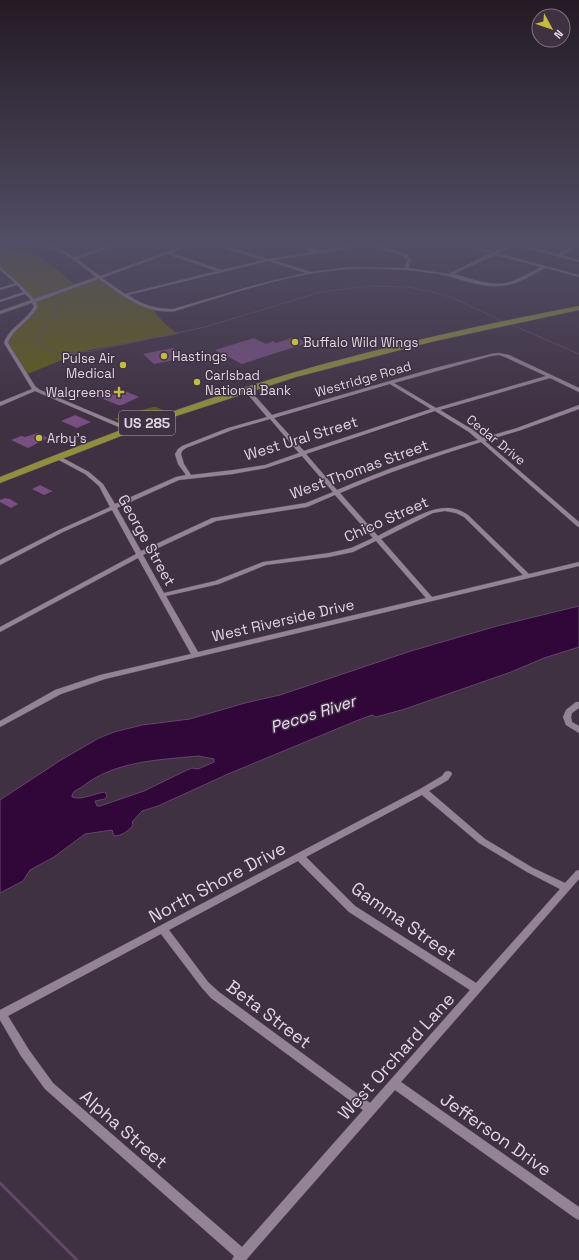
<svg xmlns="http://www.w3.org/2000/svg" width="579" height="1260" font-family="'Space Grotesk',sans-serif">
	<style>
		.green { fill: #615e13 }
		.water { fill: #300738; stroke: #64456b; fill-rule: evenodd }
		.lines { fill: none; stroke-linecap: round; stroke-linejoin: round }
		.stream-far1 { stroke: #64456b; stroke-width: 1 }
		.stream { stroke: #64456b; stroke-width: 3 }
		.building { fill: #794e82 }
		.minor-casing { stroke: #5a4d5c; stroke-width: 1 }
		.highway-casing { stroke: #5a4d5c; stroke-width: 1 }
		.minor { fill: #948397; fill-rule: evenodd }
		.highway { fill: #918f3d; fill-rule: evenodd }
		.poi-dot { fill: #c2bd3f; stroke: #3f3042; stroke-width: 1.5 }
		.labels { text-anchor: middle; dominant-baseline: central; stroke-width: 3; stroke-linejoin: round; paint-order: stroke }
		.far-poi-label { font-size: 13px; fill: #dfd6e1; stroke: #3f3042; text-anchor: start }
		.far-street-label { font-size: 13px; fill: #dfd6e1; stroke: #3f3042 }
		.shield { fill: #3f3042; stroke: #afa4b1; stroke-width: 1 }
		.shield-label { font-size: 14px; font-weight: bold; fill: #dfd6e1 }
		.street-label { font-size: 15px; fill: #dfd6e1; stroke: #3f3042 }
		.water-label { font-size: 16px; font-style: italic; fill: #f0d7f6; stroke: #3f3042 }
		.near-street-label { font-size: 18px; fill: #dfd6e1; stroke: #3f3042 }
	</style>
	<rect width="100%" height="100%" fill="#3f3042"/>
	<path class="green" d="M0,248c40,5 47,13 76,38l23,-8 13,10 41,22 13,15 12,9 -94,17 -59,24 -18,-29v-6l28,-32 -1,-7 -34,-33z
		M153,407h3l7,3 -1,3 -31,11h-5l-12,-6h10l11,-6z"/>
	<path class="water" d="M579,606v41l-35,11 -33,14 -106,37 -29,8 -4,-2 -16,6 -128,53 -70,32 -16,5 -10,11 1,3c-4,6 -12,11 -19,11l-2,-6 -27,4 -31,23 -24,13 -7,11 -23,12v-93l61,-40 38,-22 15,-6 28,-7 48,-6 55,-16 35,-8 131,-44 86,-25zM198,756l16,3v3l-16,7 -6,-1 -5,2 -43,21 -44,15h-3l-2,-5 10,-2 2,-3 -2,-4c-10,1 -24,9 -33,5 0,-6 5,-7 10,-10 32,-26 76,-27 116,-31z"/>
	<g class="lines">
		<path class="stream-far1" d="M0,258c6,1 13,2 18,5 13,7 46,32 41,48 -3,11 -17,18 -23,26l3,8 11,6 17,2 25,-2 113,-24 116,-35 49,-6 38,1 28,6 17,5 51,24
			M510,324l69,30"/>
		<path class="stream" d="M0,1183l77,77"/>
	</g>
	<path class="building" d="M295,337l12,6 -65,21 -27,-14 39,-12 12,6 7,-3 3,2z
		M173,348l12,10 -31,6 -11,-10z
		M118,388l21,9 -17,8h-4l-20,-8z
		M75,415l16,7 -14,6 -16,-7z
		M38,433l10,5 -20,10 -17,-8 10,-4 4,1z
		M40,485l10,5 3,1 -9,4 -12,-6z
		M5,498l5,1 8,5 -7,4 -11,-6v-2z"/>
	<g class="lines">
		<g class="minor-casing">
			<path id="minor" d="M27,242c18,0 33,6 47,15l45,-15h6l-48,17 23,17 94,-34h5l-28,11 51,17 41,-10 -57,-18h6l56,17 46,-7 -31,-10h6l27,8 1,1 29,-4 13,-5h7l41,12 4,7 -3,7 41,6 42,-21 -40,-11h6l37,10 21,-10h5l-3,2 41,10 21,-11v3l-17,9 17,5v2l-65,-17 -16,8 81,22v2l-33,-9c-15,7 -29,17 -45,18 -21,2 -42,-8 -62,-12 -29,-5 -59,-6 -88,-5 -60,3 -119,25 -176,42 -29,4 -54,-16 -76,-32l-63,23 2,4c-7,15 -24,21 -30,37l27,43 5,4 90,38 1,1 -3,2 -93,-40 -35,15v-4l32,-13 -28,-46c5,-16 23,-22 30,-37l-2,-3 -32,11v-3l31,-11 -6,-6 -25,8v-2l23,-8 -6,-7 -17,5v-2l15,-5 -15,-13v-3l21,18 13,14 62,-22 -22,-17 -15,-9zM362,243l42,13 3,5 -3,7 -54,-1 -39,5 -38,-12 74,-11zM167,254l50,17 -92,23 -23,-16zM495,255l46,12c-10,5 -20,11 -31,15 -19,6 -38,-4 -57,-8zM268,261l38,12 -47,11 -86,25c-18,0 -30,-4 -45,-14z
				M499,353l10,2 70,33v4l-29,-14 -110,32 33,20 10,8 34,-10 62,-23v4l-58,21 -36,11 94,81v5l-2,-1 -96,-84c-48,15 -95,31 -141,51l38,43c10,-6 21,-11 31,-16 19,-9 39,-19 59,-5l61,59 50,-12v4l-474,113 -44,15 -61,33v-6l55,-31 45,-15 91,-21 -53,-96 -138,74v-5l136,-73 -24,-44 -49,22 -63,33v-5l59,-30 51,-23 -11,-21 -14,-12 -30,-16v-2h4l30,16 14,12 12,20 61,-27 10,-2 -8,-11 -3,-10 3,-5 4,-3 46,-18 39,-11 -23,-27v-2h4l24,27 163,-47 56,-14zM499,355l6,2 41,19 -110,32 -42,-25 97,-27zM390,384l41,25 -127,42 -30,-33zM435,411l34,21 9,8c-48,14 -95,30 -141,50l-31,-36zM270,419l29,34 -34,12 -32,5 -42,5 -7,-11 -3,-10 1,-3 4,-3 46,-18zM302,456l31,36 -27,11 -94,15 -71,33 -24,-43 62,-28 54,-6 33,-6zM335,495l38,43 -22,10 -22,5 -66,9 -48,19 -51,12 -21,-38 73,-34 91,-14zM445,511l11,2 8,4 59,58 -91,22 -51,-58 52,-26zM376,541l50,57 -228,54 -32,-56 53,-12 47,-19 63,-8 24,-5z
				M576,702h3v6l-7,5 -1,4 1,5 7,4v7l-13,-8 -3,-8 3,-7z
				M448,771l3,1 1,2 -4,6 -19,11 56,48 48,29 32,15 11,-12 3,-1v9l-178,203 178,125v13l-4,-2 -180,-128 -149,170h-14l2,-4 -189,-167 -24,-33 -21,-36v-10l420,-221 22,-13 3,-4zM422,795l57,48 48,29 33,17 -84,94 -121,-77 -49,-49zM298,861l51,51 121,78 -100,113 -151,-111 -11,-10 -39,-52zM161,934l41,54 9,10 152,112 -121,137 -189,-164 -24,-33 -21,-34z"/>
		</g>
		<g class="highway-casing">
			<path id="highway" d="M579,306v4l-144,31 -139,36 -144,47 -152,59v-6c80,-32 160,-63 243,-89 110,-35 223,-60 336,-82z"/>
		</g>
		<use href="#minor" class="minor"/>
		<use href="#highway" class="highway"/>
	</g>
	<linearGradient id="sky" x2="0" y2="1"><stop stop-color="#231a24"/><stop offset="0.58" stop-color="#524e65"/><stop offset="1" stop-color="#524e65" stop-opacity="0"/></linearGradient>
	<rect width="579" height="418" fill="url(#sky)"/>
	<g class="poi-dot">
		<circle cx="295" cy="342" r="4"/>
		<circle cx="164" cy="356" r="4"/>
		<circle cx="123" cy="365" r="4"/>
		<circle cx="197" cy="382" r="4"/>
		<path d="M117 386h4v4h4v4h-4v4h-4v-4h-4v-4h4z"/>
		<circle cx="39" cy="438" r="4"/>
	</g>
	<g class="labels">
		<g class="far-poi-label">
			<text x="303" y="342">Buffalo Wild Wings</text>
			<text x="172" y="356">Hastings</text>
			<text x="115" y="358" text-anchor="end">Pulse Air<tspan x="115" dy="15">Medical</tspan></text>
			<text x="205" y="375">Carlsbad<tspan x="205" dy="15">National Bank</tspan></text>
			<text x="111" y="392" text-anchor="end">Walgreens</text>
			<text x="47" y="438">Arby's</text>
		</g>
		<g class="far-street-label">
			<text transform="translate(363 379) rotate(-16)">Westridge Road</text>
			<text transform="translate(496 440) rotate(39)">Cedar Drive</text>
		</g>
		<rect class="shield" x="119" y="411" width="56" height="24" rx="3"/>
		<g class="shield-label">
			<text x="147" y="423">US 285</text>
		</g>
		<g class="street-label">
			<text transform="translate(301 438) rotate(-17)">West Ural Street</text>
			<text transform="translate(359 469) rotate(-20)">West Thomas Street</text>
			<text transform="translate(386 519) rotate(-24)">Chico Street</text>
			<text transform="translate(147 540) rotate(61)">George Street</text>
			<text transform="translate(283 620) rotate(-13)">West Riverside Drive</text>
		</g>
		<g class="water-label">
			<text transform="translate(313 714) rotate(-18)">Pecos River</text>
		</g>
		<g class="near-street-label">
			<text transform="translate(217 882) rotate(-28)">North Shore Drive</text>
			<text transform="translate(404 921) rotate(35)">Gamma Street</text>
			<text transform="translate(269 1014) rotate(37)">Beta Street</text>
			<text transform="translate(396 1056) rotate(-48)">West Orchard Lane</text>
			<text transform="translate(124 1129) rotate(41)">Alpha Street</text>
			<text transform="translate(496 1134) rotate(35)">Jefferson Drive</text>
		</g>
	</g>
	<g transform="translate(551 28) rotate(130)"><circle r="19" fill="#3f3042" stroke="#7f7282"/>
	<path d="M0-3L7 15L0 10L-7 15Z" fill="#c2bd3f"/>
	<text y="-6" font-size="11" font-weight="bold" text-anchor="middle" fill="#dfd6e1">N</text>
	</g>
</svg>
